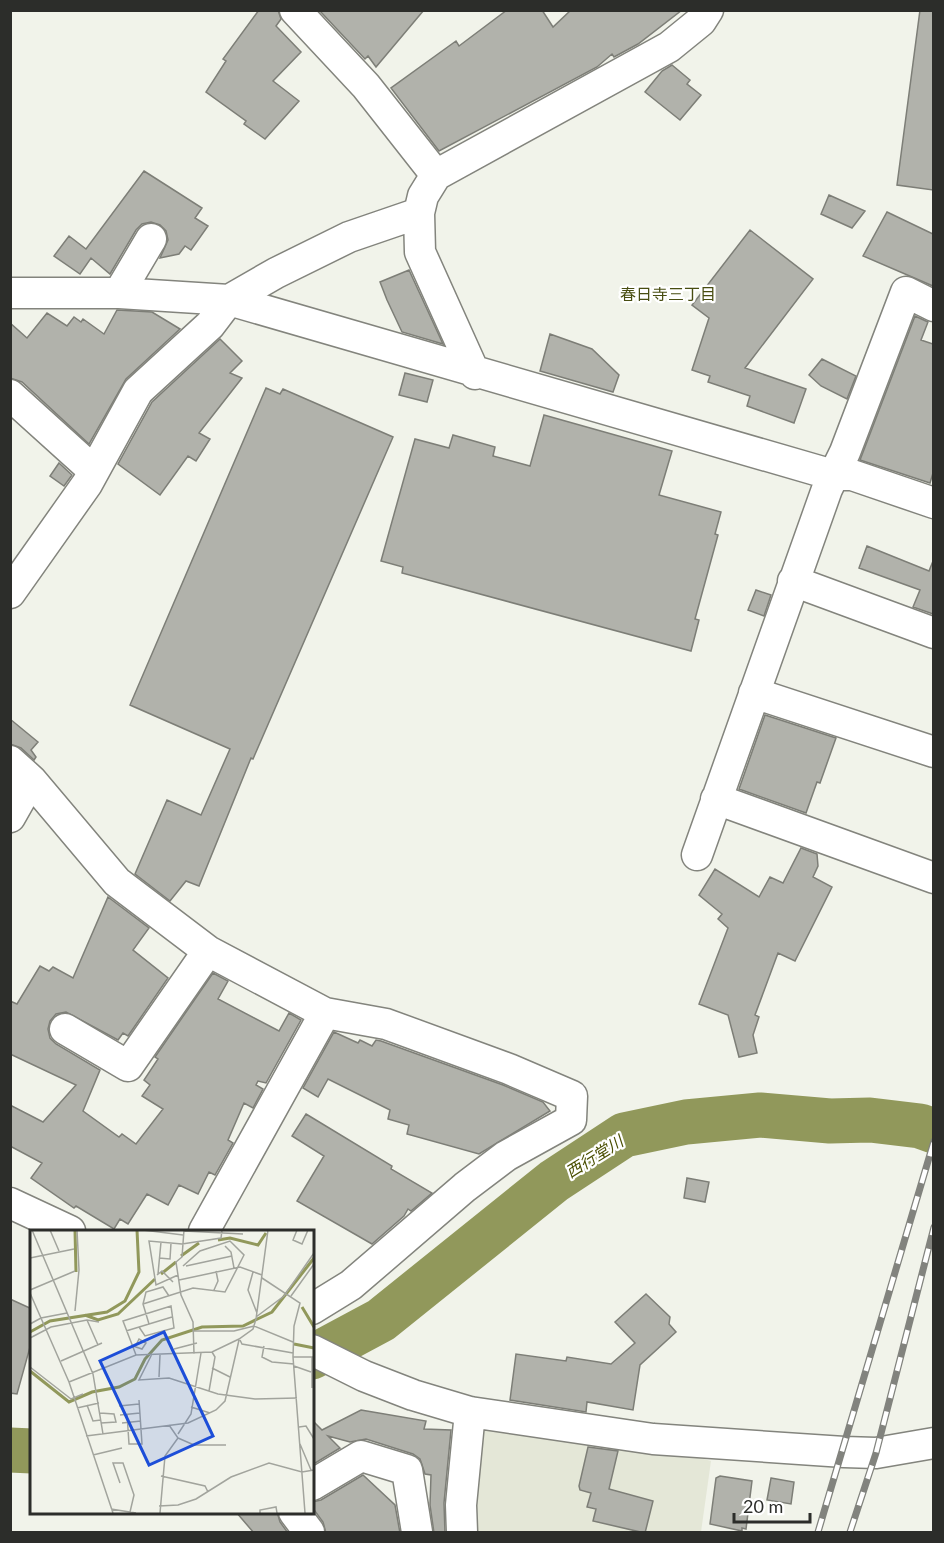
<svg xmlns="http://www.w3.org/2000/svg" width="944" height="1543" font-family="Lato,'Noto Sans JP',sans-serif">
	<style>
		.built { fill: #e4e7d7 }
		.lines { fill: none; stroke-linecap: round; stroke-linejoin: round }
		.river { stroke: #91985b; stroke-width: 45 }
		.building { fill: #b1b2ab; stroke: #7d7e77; stroke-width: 1.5 }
		.street-casing { stroke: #83847d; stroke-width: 33 }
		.street { stroke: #fff; stroke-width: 30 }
		.rail-casing { stroke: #82837e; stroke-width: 7 }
		.rail { stroke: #fff; stroke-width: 4.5; stroke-dasharray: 14; stroke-linecap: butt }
		.labels { text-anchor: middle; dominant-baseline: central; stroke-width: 4.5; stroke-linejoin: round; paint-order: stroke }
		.neighbourhood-label { font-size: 16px; fill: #484d11; stroke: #fff }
		.water-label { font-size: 16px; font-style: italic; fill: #4a4f02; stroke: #fff }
		.inset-river { fill: none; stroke: #91985b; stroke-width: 3 }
		.inset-road { fill: none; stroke: #a2a49d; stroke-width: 1.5 }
		.view { fill: #1d4ed8; fill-opacity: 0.15; stroke: #1d4ed8; stroke-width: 3 }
		.inset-edge { fill: none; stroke: #2c2d2a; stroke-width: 3 }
	</style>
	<rect width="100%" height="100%" fill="#f1f3ea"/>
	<path class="built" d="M490,1426l199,29 22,6 -10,71h-226l-5,-45 8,-51z"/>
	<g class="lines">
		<path class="river" d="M312,1357l69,-37 173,-139 70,-46 62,-13 74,-7 70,6 40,-1 50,6 14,5
			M10,1450l22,1"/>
	</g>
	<path class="building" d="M259,10h19l3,9 -5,7 25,26 -28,29 26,20 -34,38 -21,-15 2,-3 -40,-29 20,-31 -3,-2z
		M319,10h105l-48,57 -8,-11 -3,3z
		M507,10h35l11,17 18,-17h111l-44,34 -24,13 -2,-3 -15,13 -158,84 -48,-63 65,-47 3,5z
		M920,10h13v180l-36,-5z
		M672,65l18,15 -3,4 14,11 -21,25 -35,-28 17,-21z
		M144,171l58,37 -7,10 13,8 -17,24 -6,-4 -6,8 -19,4 8,-18 -2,-9 -6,-6 -9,-3 -9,2 -6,6 -26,44 -19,-16 -11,16 -26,-18 15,-20 17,13z
		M829,195l36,16 -13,17 -31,-14z
		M887,212l46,22v52l-70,-30z
		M750,230l63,49 -68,89 61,21 -12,34 -47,-17 3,-10 -42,-14 2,-6 -18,-6 17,-52 -17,-13z
		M409,270l34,74 -41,-12 -15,-32 -7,-18z
		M117,310l35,2 28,17 -54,50 -37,65 -67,-62 -12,-4v-55l17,15 20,-25 20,13 7,-9 7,5 2,-3 21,15z
		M915,316l13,6 -7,18 12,4v129l-3,10 -70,-23z
		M550,334l42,15 27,26 -6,17 -73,-21z
		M220,339l22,22 -12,12 12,5 -43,55 11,6 -14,22 -8,-5 -28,39 -42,-31 34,-62z
		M822,359l34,17 -9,23 -26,-13 -12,-11z
		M405,373l28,7 -6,22 -28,-7z
		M266,388l14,6 3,-5 110,48 -140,322 -2,-1 -52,128 -13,-5 -16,20 -35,-27 32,-74 34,15 29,-66 -100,-44z
		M544,415l128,36 -13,44 62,17 -6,22 3,1 -23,84 4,1 -8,31 -289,-78 1,-6 -22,-6 34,-122 34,9 4,-13 42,12 -2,9 37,10z
		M59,463l13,12 -8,11 -14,-10z
		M867,546l62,25 4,-10v53l-20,-7 7,-17 -61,-22z
		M756,590l15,5 -7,21 -16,-6z
		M765,715l71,23 -16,45 -3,-1 -11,31 -67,-24z
		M10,719l28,23 -7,8 5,7 -2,3 -13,-12 -11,-4z
		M801,848l16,6 1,12 -5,11 19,10 -37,74 -17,-8 -23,62 4,2 -6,18 4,18 -18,4 -11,-42 -29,-11 29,-76 -10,-9 4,-5 -23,-19 16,-26 44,28 11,-20 13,6z
		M108,897l41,31 -16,22 35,28 -40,58 -5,-3 -5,7 -52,-28 -10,2 -6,7 -2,8 2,9 6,6 44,26 -17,41 36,26 3,-3 14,10 27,-35 -21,-13 8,-11 -6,-5 14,-21 -3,-2 58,-84 15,8 -10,18 61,32 10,-18 12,7 -35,63 -8,-2 -2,4 7,4 -10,19 -9,-5 -16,37 5,3 -18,32 -6,-3 -11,22 -19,-9 -11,20 -21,-11 -19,30 -8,-5 -6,10 -38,-23 -2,2 -43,-30 11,-15 -32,-17v-41l33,17 33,-37 -66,-31v-53l7,3 23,-38 9,5 4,-4 20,11z
		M334,1032l24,11 2,-3 12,6 4,-6 5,1 122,44 40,17 7,9 -71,43 -72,-20 2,-9 -21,-6 2,-9 -62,-31 -10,18 -15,-9z
		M306,1114l86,52 -1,3 41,24 -21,18 -3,-2 -4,7 -32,28 -75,-43 27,-45 -32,-20z
		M687,1178l22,4 -4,20 -21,-4z
		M646,1294l24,23 -1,7 7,8 -36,33 -7,45 -46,-8 -1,10 -76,-12 6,-46 50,7 1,-4 44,7 24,-21 -20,-21z
		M10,1299l22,10v31l-15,54 -7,-1z
		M361,1410l65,11 -2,8 27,1 -7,73 1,30h-11l-4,-28 1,-30 -6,-1 -5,-15 -7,-5 -47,-15 -16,3 -22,-6 12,12 -28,17v-45l10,10z
		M588,1447l30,4 -9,38 44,12 -8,32 -52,-12 3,-12 -9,-2 4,-14 -11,-3 -1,-4z
		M363,1475l32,30 5,28h-74l-3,-11 -11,-15v-5l9,-2z
		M720,1476l32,5 -6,48 -4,-1v3l-32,-7 6,-46z
		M771,1478l23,4 -3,22 -24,-4z
		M236,1512h41l3,10 8,11h-34z"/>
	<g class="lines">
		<g class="street-casing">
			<path id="street" d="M295,10l71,76 70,89
				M10,293h109l110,7 604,175h19l82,28
				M119,293l32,-54
				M475,374l-55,-122 -1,-39 4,-17 13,-21 233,-128 32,-26 7,-11
				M10,395l84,76
				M793,581l141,52
				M10,593l77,-109 51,-93 72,-66 19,-25 47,-27 73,-36 70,-24
				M754,693l180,59
				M10,761l21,19 86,102 91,69 117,62 61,11 123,45 63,27 -1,24 -65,36 -41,31 -114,98 -39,24
				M716,799l218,79
				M10,817l21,-37
				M697,855l130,-366 18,-37 61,-160 28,14
				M65,1029l63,37 80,-115
				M10,1203l60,28
				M204,1231l121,-218
				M312,1350l52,26 49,19 57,17 183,27 191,13 32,1 58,-10
				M312,1485l49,-29 46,14 10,62
				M294,1512l15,20
				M462,1532l-1,-27 9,-93"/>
		</g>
		<use href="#street" class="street"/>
		<g class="rail-casing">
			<path id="rail" d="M818,1532l116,-391
				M850,1532l26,-79 58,-226"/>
		</g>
		<use href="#rail" class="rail"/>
	</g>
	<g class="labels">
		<g class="neighbourhood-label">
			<text x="668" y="293">春日寺三丁目</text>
		</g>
		<g class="water-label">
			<text transform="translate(594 1156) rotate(-32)">西行堂川</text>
		</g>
	</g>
	<g transform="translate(30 1230)">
		<rect width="284" height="284" fill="#f1f3ea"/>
		<path class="inset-river" d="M45,0l1,42M188,10l12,-2 28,7 8,-12M151,26l18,-13M131,44l15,-12M272,77l12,20M55,85l13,5 20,-6 37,-35M0,102l20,-11 57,-9 18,-11 14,-29 -2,-42M264,114l20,4M0,141l39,31 23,-10 27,-5 16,-8 10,-20 17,-19 40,-13 41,-1 29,-14 42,-54"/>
		<path class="inset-road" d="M2,0l61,144 10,60M20,0l9,21M113,0l40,5M154,0l-2,27 -6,5 5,33 12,27 1,32M267,0l-4,10 9,4 6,-14M154,1l59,3M195,16l6,6 3,16M0,28l44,-9M129,28l11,1 1,-16M156,36l46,-10M223,42l-5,18 9,23M128,44l3,-32M127,45l5,-4 11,11M148,45l-22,10 -7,-44 33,3 39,-6 1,-8M232,48l38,25 -6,23 -1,31 12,156M149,50l61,-13 22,8M0,60l45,-19M184,60l4,-9 -2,-10M0,63l39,89 44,131M261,66l23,-32M113,74l50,-16 32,4 19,-37 -14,-14 -30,10 -17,15M45,81l4,-41 -2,-40M226,87l28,-21 30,-43M57,90l11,25M0,94l11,-6 26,-5M119,94l-6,-20 3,-12 17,-5 6,9M96,101l46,-14M164,101h40l20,-5 39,16M0,108l21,-11 36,-7 12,2M210,110l2,4 51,9M103,116l9,3 4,-6 -7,-4 -3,6M234,116l-2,11 10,5 22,2M144,119l23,-6M122,124l-13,26 30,-2 49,16 37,5 42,-1M106,125l-13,-34 48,-15 3,22 -29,8 -6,-9M263,127h21M31,131l41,-18M264,136l17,6M0,137l41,32 12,-5M182,138l18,9M129,147l1,-22M39,152l67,-27 76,-3 27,-13 14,-10 3,-10 12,-89M282,158v-31M179,161l6,-34 -3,-5M57,175l6,16 8,-1M89,176l20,-2M161,177l19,6M47,178l22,-5M70,183l14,1 2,8 -15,1M97,184l2,30h13l-3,-44M90,185l20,-2M92,193l19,-2M269,197l7,-1 8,13M148,204l13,-20 10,-61M56,206l102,-13 28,-13 9,-9 14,-61M148,208l16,7h32M270,214l11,26M63,225l29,-7M131,246l44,10 3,6M90,253l-7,-20h10l11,32 -4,17M129,276l19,-1 18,-6 35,-22 38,-14 33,9 12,-2M81,279l25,4M130,283l5,-57 13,-18 -9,-13M230,283v-3l16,-3 1,6"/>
		<path class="view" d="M134,102l49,104 -64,29 -49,-104z"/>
		<rect width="284" height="284" class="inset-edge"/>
	</g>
	<rect width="944" height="1543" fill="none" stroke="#2c2d2a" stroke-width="24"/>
	<path d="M734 1513v9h76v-9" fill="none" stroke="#2c2d2a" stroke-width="3"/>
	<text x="743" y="1513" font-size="18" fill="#2c2d2a" stroke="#ffffff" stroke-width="4.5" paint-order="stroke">20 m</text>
</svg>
